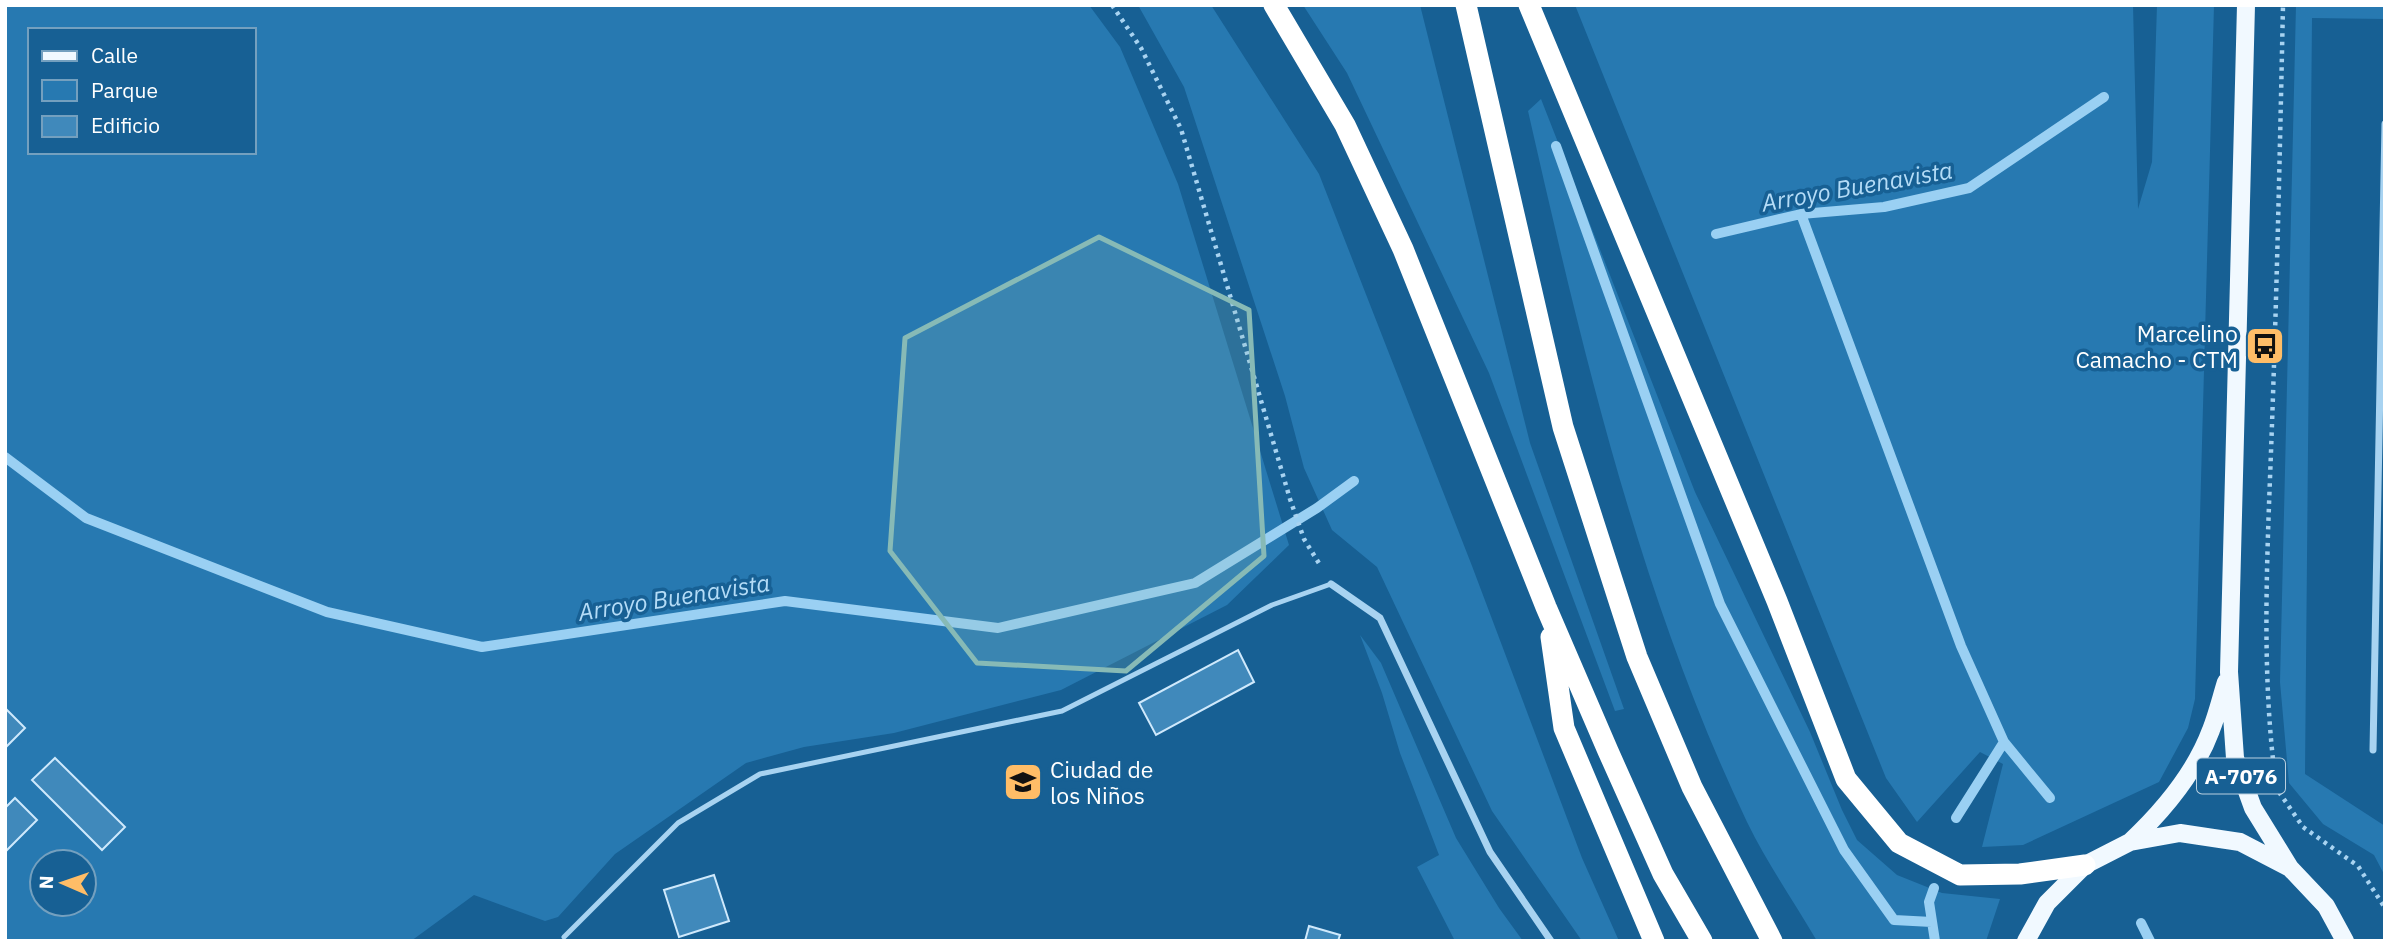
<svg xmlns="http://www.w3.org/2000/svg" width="2390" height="946" font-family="'IBM Plex Sans',sans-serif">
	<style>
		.green { fill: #2779b1; fill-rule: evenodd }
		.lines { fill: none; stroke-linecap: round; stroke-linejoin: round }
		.stream { stroke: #9ad0f3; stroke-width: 10 }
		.building { fill: #4089bb; stroke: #cfe9fc; stroke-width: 2 }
		.path { stroke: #a8d3f1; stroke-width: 4.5; stroke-dasharray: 3.5 5; stroke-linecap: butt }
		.service { stroke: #a8d3f1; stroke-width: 5 }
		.minor { stroke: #a8d3f1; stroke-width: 7 }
		.primary { stroke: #f1f9ff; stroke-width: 18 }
		.motorway { stroke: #fff; stroke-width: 21 }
		.marked { fill: #87bab6; fill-opacity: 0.2; stroke: #87bab6; stroke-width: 5; stroke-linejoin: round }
		.labels { text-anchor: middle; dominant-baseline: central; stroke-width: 7; stroke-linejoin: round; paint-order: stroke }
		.shield { fill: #176094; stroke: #b9cfdf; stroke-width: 2 }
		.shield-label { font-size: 21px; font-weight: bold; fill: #fff }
		.poi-label { font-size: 23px; fill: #fff; stroke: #176094; text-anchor: end }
		.water-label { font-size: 24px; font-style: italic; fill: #b4dcf7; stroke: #176094 }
	</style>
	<rect width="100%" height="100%" fill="#176094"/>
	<path class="green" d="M5,5h1084l31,42 58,137 111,361 -62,60 -166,85 -167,43 -90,14 -58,16 -131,91 -57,63 -13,4 -71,-26 -63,46h-406zM30,30h224v122h-224zM42,862h42v42h-42z
		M1138,5h73l108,169 153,392 110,292 37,83h-37l-90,-130 -115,-244 -45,-37 -28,-62 -19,-72 -101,-309z
		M1303,5h117l110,438 94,266 -9,2 -126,-338 -142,-300z
		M1575,5h558l5,204 14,-47 5,-157h57l-19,694 -7,29 -29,54 -136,63 -41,2 21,-83 -23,-12 -63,70 -31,-44z
		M2296,5h89v14l-73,-1 -7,756 80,52v50l-11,-21 -51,-31 -34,-41 -9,-101z
		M1541,99l154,393 115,240 32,78 15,30 40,35 45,18 58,6 -14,42h-169c-23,-39 -50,-78 -70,-119 -107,-225 -164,-469 -219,-711z
		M1360,635l21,28 75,175 43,70 24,33h-68l-38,-74 22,-12 -39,-102 -18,-60z"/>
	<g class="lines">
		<path class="stream" d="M1556,146l164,458 124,246 50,70 38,2
			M1801,214l160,432 43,96 46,56
			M1716,234l85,-20 83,-7 85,-19 135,-91
			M5,457l81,61 241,94 155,35 303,-46 213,27 197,-45 122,-75 37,-27
			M1956,818l48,-76
			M1934,888l-5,14 6,39
			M2141,923l9,18"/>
	</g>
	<path class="building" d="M1238,650l16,32 -98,53 -17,-32z
		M5,708l20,20 -20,20z
		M55,758l70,69 -23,23 -70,-70z
		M15,798l22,22 -32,32v-44z
		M714,875l15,46 -50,16 -15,-47z
		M1309,926l31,9 -2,6h-33z"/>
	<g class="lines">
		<path class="path" d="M1112,5l29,43 40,81 109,370 14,40 16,26
			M2276,784c-16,-117 -8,-242 -4,-360 5,-140 8,-279 11,-419
			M2279,792l24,35 55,39 27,42"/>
		<path class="service" d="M564,937l114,-114 82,-49 302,-63 210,-106 59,-21"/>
		<path class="minor" d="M1331,584l49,34 110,234 61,89
			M2373,750l12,-626"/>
		<path class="primary" d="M2246,5l-17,667 6,86 18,50 37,60 36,38 19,35
			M2130,842c33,-31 65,-69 81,-112 6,-15 10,-32 15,-48
			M2026,941l21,-38 38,-38 45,-23 50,-9 60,9 50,26"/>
		<path class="motorway" d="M1274,5l71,120 58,124 143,358 62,144 55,123 39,67
			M1466,5l97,422 74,230 55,130 80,154
			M1529,5l248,596 69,178 53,64 61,32 60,-1 65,-9
			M1551,637l13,91 90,213"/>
	</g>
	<path class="marked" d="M1099,237l150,73 15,246 -138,115 -149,-8 -87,-112 15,-213z"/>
	<defs>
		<g id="bus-square" transform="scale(2.0125)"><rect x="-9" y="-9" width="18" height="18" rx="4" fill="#ffbd67" stroke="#176094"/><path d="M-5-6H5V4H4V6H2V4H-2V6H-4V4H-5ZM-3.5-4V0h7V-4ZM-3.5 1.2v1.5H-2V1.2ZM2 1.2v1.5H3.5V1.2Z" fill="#111"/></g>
		<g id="school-square" transform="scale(2.0125)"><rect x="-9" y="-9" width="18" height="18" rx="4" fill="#ffbd67" stroke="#176094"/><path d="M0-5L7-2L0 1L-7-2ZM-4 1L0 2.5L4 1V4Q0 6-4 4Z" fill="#111"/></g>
	</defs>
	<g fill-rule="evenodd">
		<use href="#bus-square" x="2265" y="346"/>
		<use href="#school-square" x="1023" y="782"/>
	</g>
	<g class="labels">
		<rect class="shield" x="2197" y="758.5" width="88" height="35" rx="5"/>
		<g class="shield-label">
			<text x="2241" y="776">A-7076</text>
		</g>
		<g class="poi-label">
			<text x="2238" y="333">Marcelino<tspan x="2238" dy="26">Camacho - CTM</tspan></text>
			<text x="1050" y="769" text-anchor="start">Ciudad de<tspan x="1050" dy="26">los Niños</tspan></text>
		</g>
		<g class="water-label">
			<text transform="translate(1857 186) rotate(-10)">Arroyo Buenavista</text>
			<text transform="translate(674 597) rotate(-9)">Arroyo Buenavista</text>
		</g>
	</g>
	<rect width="2390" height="946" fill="none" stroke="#ffffff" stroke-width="14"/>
	<rect x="28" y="28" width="228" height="126" fill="#176094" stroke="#74a0bf" stroke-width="2"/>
	<rect x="42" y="51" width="35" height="10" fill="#f1f9ff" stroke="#74a0bf" stroke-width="2"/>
	<text x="91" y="63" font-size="21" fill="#ffffff">Calle</text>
	<rect x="42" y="80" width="35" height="21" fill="#2779b1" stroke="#74a0bf" stroke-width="2"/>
	<text x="91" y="98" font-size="21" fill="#ffffff">Parque</text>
	<rect x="42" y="116" width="35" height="21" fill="#4089bb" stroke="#74a0bf" stroke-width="2"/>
	<text x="91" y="133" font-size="21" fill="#ffffff">Edificio</text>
	<g transform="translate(63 883) rotate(272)"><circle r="33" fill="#176094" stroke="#74a0bf" stroke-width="2"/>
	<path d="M0-5L12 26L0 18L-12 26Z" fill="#ffbd67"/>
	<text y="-10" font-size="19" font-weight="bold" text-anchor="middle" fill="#ffffff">N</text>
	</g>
</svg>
